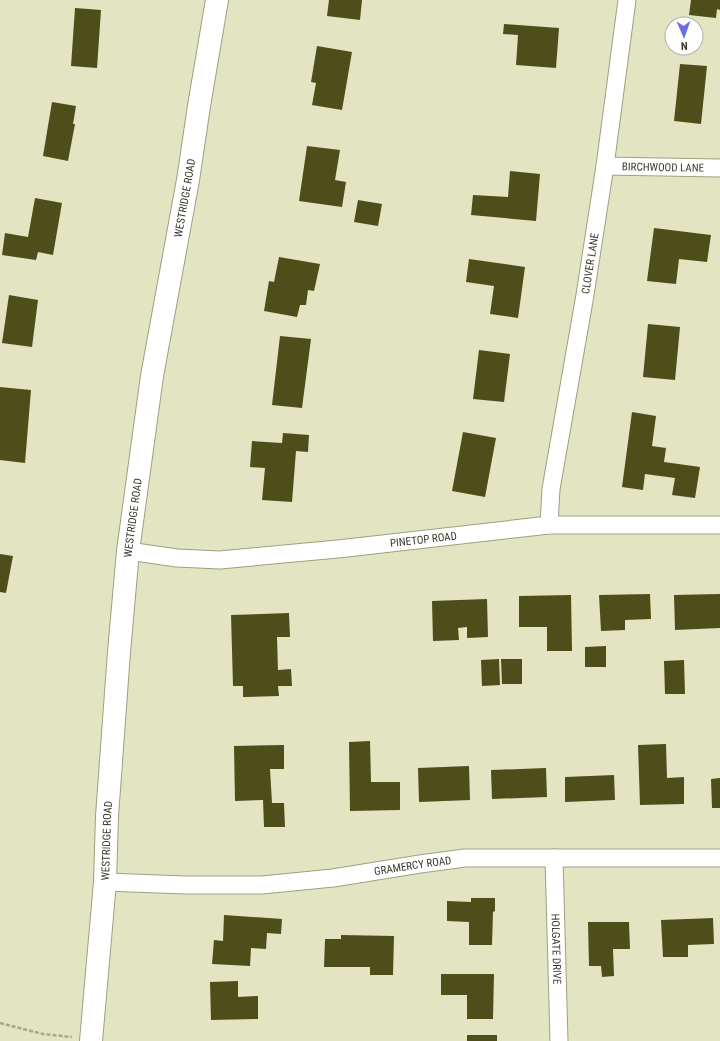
<svg xmlns="http://www.w3.org/2000/svg" width="720" height="1041" font-family="'Roboto Condensed',sans-serif">
	<style>
		.building { fill: #4d4e1a }
		.lines { fill: none; stroke-linecap: round; stroke-linejoin: round }
		.minor-casing { stroke: #9ea07f; stroke-width: 19 }
		.secondary-casing { stroke: #9ea07f; stroke-width: 24 }
		.path { stroke: #a6a88d; stroke-width: 2.5; stroke-dasharray: 4 2; stroke-linecap: butt }
		.minor { stroke: #fff; stroke-width: 17 }
		.secondary { stroke: #fff; stroke-width: 22 }
		.labels { text-anchor: middle; dominant-baseline: central; stroke-width: 4; stroke-linejoin: round; paint-order: stroke }
		.street-label { font-size: 11px; fill: #393a2c; stroke: #fff }
	</style>
	<rect width="100%" height="100%" fill="#e3e5c2"/>
	<path class="building" d="M329,0h33l-2,20 -33,-4z
		M691,0h29v10l-3,-1 -1,9 -27,-3z
		M75,8l26,2 -4,58 -26,-2z
		M504,24l55,4 -3,40 -40,-3 2,-30 -15,-1z
		M317,46l35,6 -10,58 -30,-5 4,-22 -5,-1z
		M680,64l27,2 -6,58 -27,-3z
		M52,102l24,4 -3,18h2l-7,37 -25,-5z
		M307,146l33,4 -5,30 11,2 -4,25 -43,-6z
		M510,171l30,3 -4,47 -65,-6 2,-20 35,2z
		M35,198l27,5 -9,52 -15,-3 -2,8 -34,-5 3,-22 23,4z
		M358,200l24,4 -4,22 -24,-4z
		M654,228l57,7 -4,27 -28,-3 -3,25 -29,-3z
		M279,257l41,7 -6,27 -6,-1 -2,15h-6l-3,12 -33,-6 5,-30 5,1z
		M469,259l56,8 -7,51 -28,-4 4,-28 -28,-4z
		M9,295l29,5 -6,47 -30,-4z
		M648,324l32,3 -5,53 -32,-3z
		M280,336l31,3 -9,69 -30,-3z
		M479,350l31,4 -6,48 -31,-3z
		M0,387l31,3 -6,73 -25,-3z
		M632,412l24,4 -4,30 14,2 -2,14 36,5 -5,31 -23,-3 3,-17 -30,-4 -2,16 -21,-3z
		M463,432l33,6 -11,59 -33,-6z
		M283,433l26,2 -1,17 -12,-1 -4,51 -30,-2 3,-32 -15,-1 2,-26 30,2z
		M0,554l13,2 -7,37 -6,-1z
		M650,594l1,25 -26,1v10l-24,1 -2,-36z
		M720,594v34l-45,2 -1,-35z
		M571,595l1,56h-25v-24h-28v-31z
		M487,599l1,38 -21,1v-11l-9,1 1,12 -26,1 -1,-40z
		M289,613l1,24h-13l1,33 13,-1 1,17h-14l1,10 -36,1v-11h-10l-2,-71z
		M606,646v21h-21v-20z
		M499,659l1,26 -18,1 -1,-26z
		M501,659h21v25h-20z
		M684,660l1,34h-20l-1,-33z
		M370,741l1,41h29v28l-50,1 -1,-69z
		M666,744l1,34 17,-1v27l-44,1 -2,-60z
		M284,745v24h-14l2,34h12l1,24h-21l-1,-27 -28,1 -1,-55z
		M469,766l1,34 -51,2 -1,-34z
		M546,768l1,29 -55,2 -1,-29z
		M614,775l1,25 -50,2v-25z
		M720,778v30h-8l-1,-29z
		M471,898h24v13l-2,1 -1,33h-23v-23l-22,-1v-20l24,1z
		M224,915l58,4 -1,15 -14,-1 -1,16 -15,-1 -1,18 -38,-2 2,-24 9,1z
		M713,918l1,26 -26,1v12h-25l-2,-37z
		M588,922h41l1,27h-17l1,27 -12,1 -1,-11h-12z
		M341,935l53,1 -1,39h-23v-8h-46l1,-28h16z
		M441,974h53l-1,45h-26v-24h-26z
		M238,981v16l20,-1v23l-47,1 -1,-38z
		M467,1035h30v6h-30z"/>
	<g class="lines">
		<g class="minor-casing">
			<g id="minor">
				<path id="s1" d="M605,166l115,2"/>
				<path id="s2" d="M549,525l2,-36 34,-194 20,-129 22,-166"/>
				<path id="s3" d="M128,551l49,7 43,2 118,-11 211,-24h171"/>
				<path id="s4" d="M554,858l5,183"/>
				<path id="s5" d="M105,882l80,3h77l71,-7 87,-14 45,-6h255"/>
			</g>
		</g>
		<g class="secondary-casing">
			<g id="secondary">
				<path id="s6" d="M91,1041l14,-159 2,-66 12,-164 9,-101 24,-175 36,-196 11,-74 18,-106"/>
			</g>
		</g>
		<path class="path" d="M0,1023l43,11 29,3"/>
		<use href="#minor" class="minor"/>
		<use href="#secondary" class="secondary"/>
	</g>
	<g class="labels">
		<g class="street-label">
			<text stroke="none"><textPath href="#s1" startOffset="58">BIRCHWOOD LANE</textPath></text>
			<text stroke="none"><textPath href="#s6" startOffset="849">WESTRIDGE ROAD</textPath></text>
			<text stroke="none"><textPath href="#s2" startOffset="265">CLOVER LANE</textPath></text>
			<text stroke="none"><textPath href="#s6" startOffset="525">WESTRIDGE ROAD</textPath></text>
			<text stroke="none"><textPath href="#s3" startOffset="297">PINETOP ROAD</textPath></text>
			<text stroke="none"><textPath href="#s6" startOffset="201">WESTRIDGE ROAD</textPath></text>
			<text stroke="none"><textPath href="#s5" startOffset="309">GRAMERCY ROAD</textPath></text>
			<text stroke="none"><textPath href="#s4" startOffset="91">HOLGATE DRIVE</textPath></text>
		</g>
	</g>
	<g transform="translate(684 36) rotate(178)"><circle r="19" fill="#ffffff" stroke="#b0b0ab"/>
	<path d="M0-3L7 15L0 10L-7 15Z" fill="#6a6ee7"/>
	<text y="-6" font-size="11" font-weight="bold" text-anchor="middle" fill="#393a2c">N</text>
	</g>
</svg>
